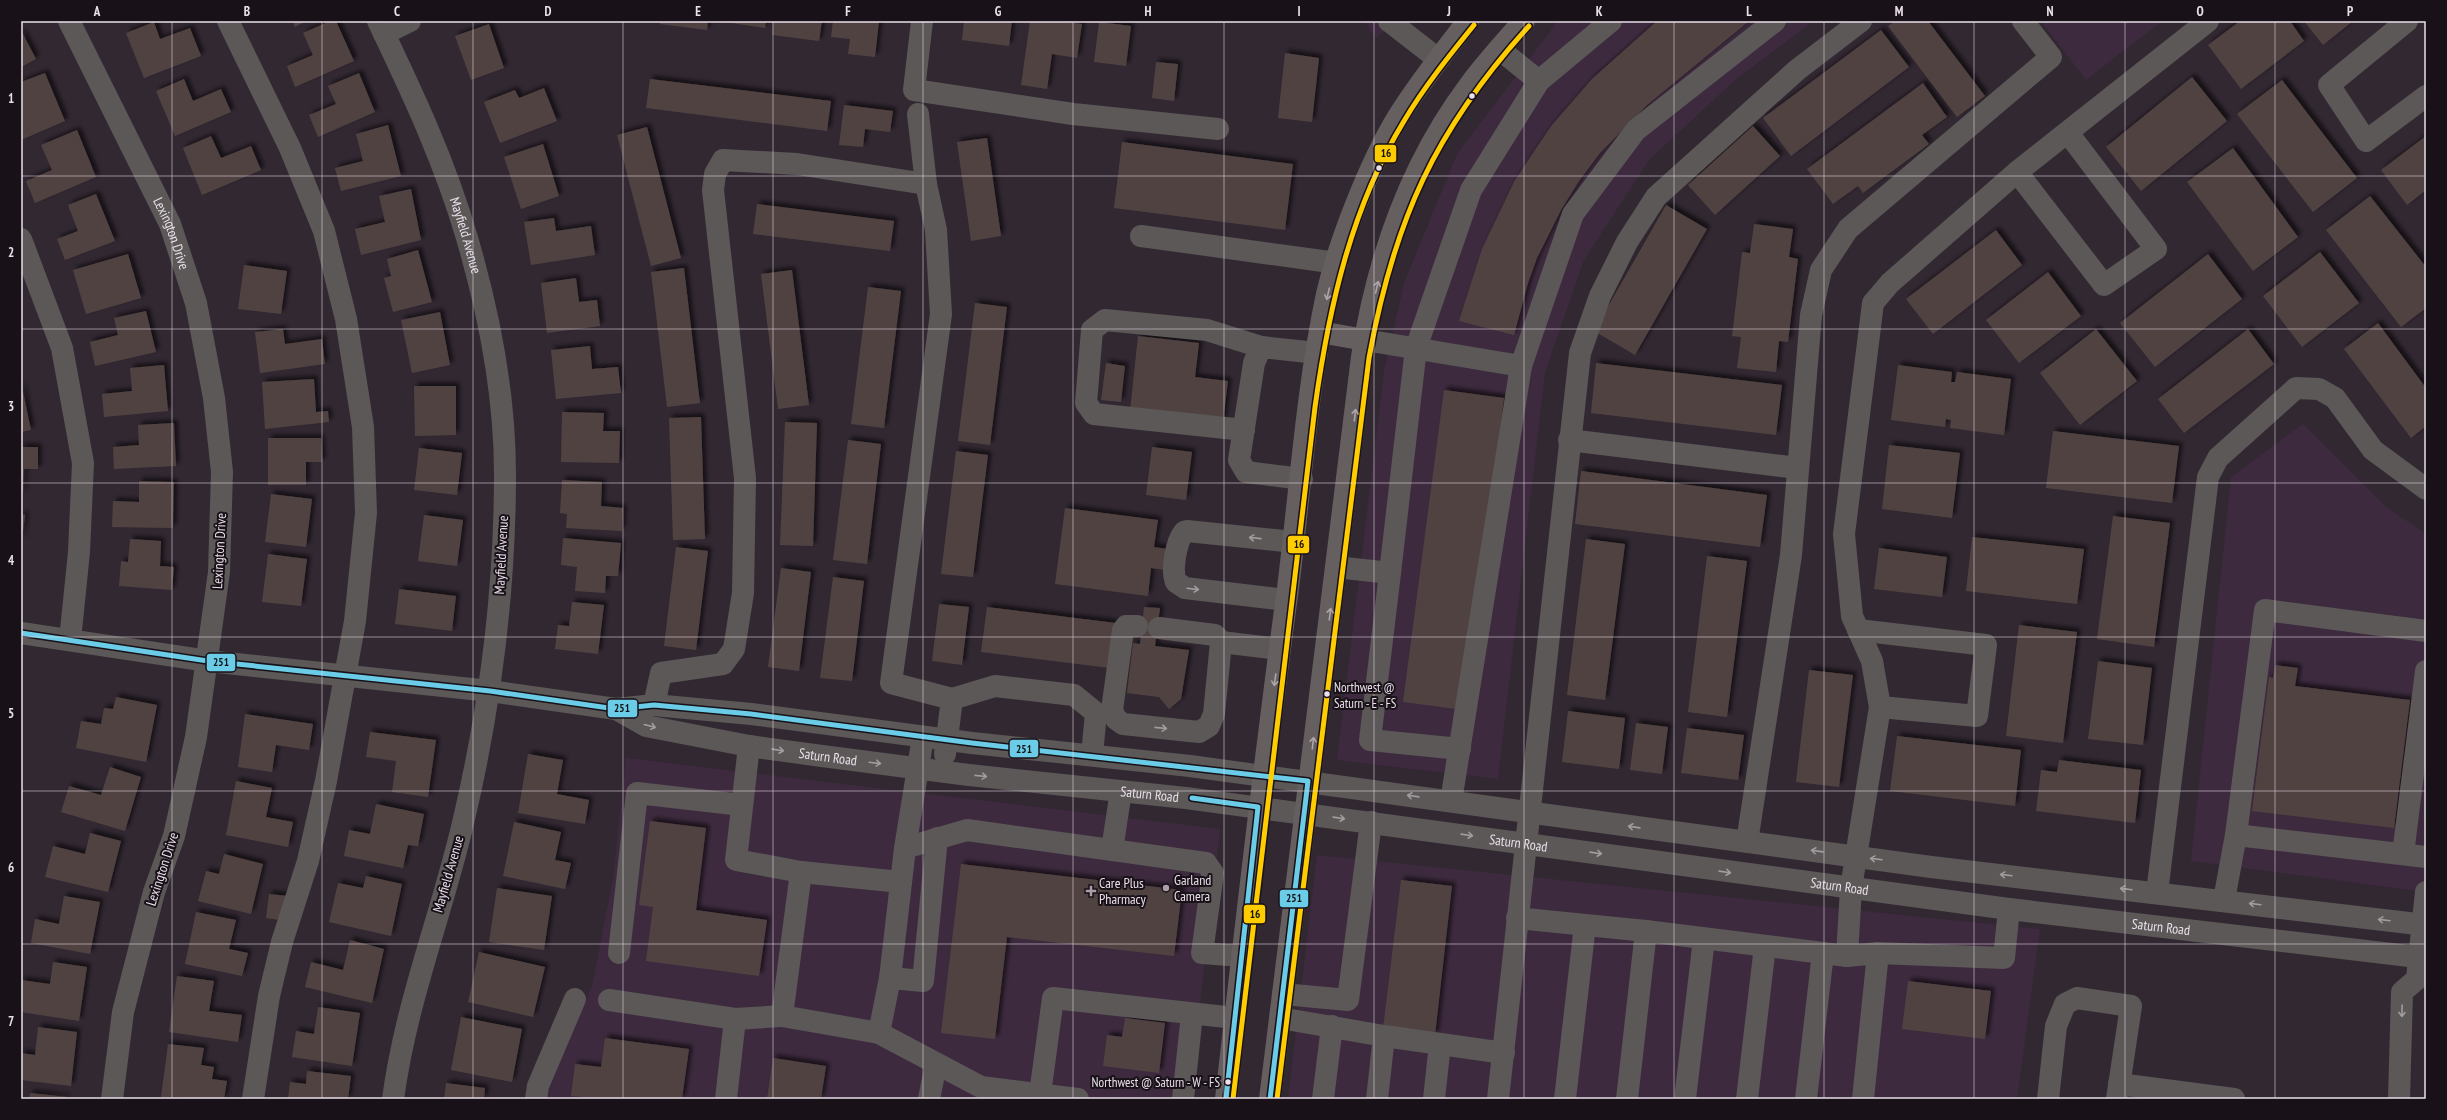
<svg xmlns="http://www.w3.org/2000/svg" width="2447" height="1120" font-family="'PT Sans Narrow',sans-serif">
	<style>
		.built { fill: #3d2a3e }
		.building { fill: #514342; filter: url(#shadow) }
		.lines { fill: none; stroke-linecap: round; stroke-linejoin: round }
		.minor { stroke: #5b5857; stroke-width: 22 }
		.major { stroke: #655f5f; stroke-width: 22 }
		.bus-1-casing { stroke: #181118; stroke-width: 8 }
		.bus-2-casing { stroke: #181118; stroke-width: 8 }
		.bus-1 { stroke: #6bcce7; stroke-width: 5 }
		.bus-2 { stroke: #fc0; stroke-width: 5 }
		.oneway { stroke: #aea5ab }
		.oneway2 { stroke: #a29ca0 }
		.grid { fill: none; stroke: #eadfea; stroke-width: 1; stroke-opacity: 0.55 }
		.bus-dot { fill: #eadfea; stroke: #181118; stroke-width: 1.5 }
		.poi-dot { fill: #aa9faa; stroke: #181118; stroke-width: 1.5 }
		.labels { text-anchor: middle; dominant-baseline: central; stroke-width: 4; stroke-linejoin: round; paint-order: stroke }
		.bus-label { font-size: 13px; fill: #eadfea; stroke: #181118; text-anchor: start }
		.street-label { font-size: 14px; fill: #eadfea; stroke: #181118 }
		.poi-label { font-size: 14px; fill: #eadfea; stroke: #181118; text-anchor: start }
		.line-badge { stroke: #181118; stroke-width: 1.5 }
		.pale-badge-label { font-size: 11px; text-anchor: middle; font-weight: bold; fill: #111 }
		.neatline { fill: none; stroke: #eadfea; stroke-width: 1.5 }
		.grid-label { font-size: 13px; text-anchor: middle; font-weight: bold; fill: #eadfea }
	</style>
	<defs>
		<filter id="shadow"><feDropShadow dx="3.5" dy="-3.5" stdDeviation="2" flood-color="#0009"/></filter>
	</defs>
	<rect width="100%" height="100%" fill="#322832"/>
	<path class="built" d="M1364,21h32l-20,17z
		M1558,21h255l-78,59 -86,80 -65,100 -39,112 -47,407 -161,-19 47,-388 20,-89 53,-129z
		M2041,21h121l-76,59z
		M2303,424l82,82 41,28v358l-235,-31 40,-384z
		M626,758l594,71 -31,270h-643l1,-10 45,-102 21,-109z
		M1317,855l723,74 -23,170h-729z"/>
	<path class="building" d="M293,21h13l-11,6z
		M330,21h6l18,40 -59,26 -8,-21 26,-11 -10,-22z
		M661,21h47l-1,9 -47,-6z
		M718,21h48l-1,7z
		M773,21h49l-3,20 -47,-6z
		M833,21h46l-4,36 -27,-3 2,-15 -19,-2z
		M964,21h48l-3,25 -47,-6z
		M1030,21h29l23,3 -5,34 -25,-4 -5,35 -26,-4z
		M1657,21h92l-102,84 -47,48 -21,28 -18,29 -24,48 -9,25 -14,52 -55,-14 23,-72 32,-67 21,-32 17,-25 40,-46z
		M1895,21h33l57,75 -28,21 -69,-91z
		M2240,21h50l14,20 -63,48 -33,-44z
		M2304,21h49l-30,24z
		M154,22l6,17 30,-11 11,28 -57,22 -18,-45z
		M1099,22l32,4 -5,40 -32,-4z
		M489,24l15,44 -33,12 -16,-44z
		M21,30l15,29 -15,8z
		M1881,30l28,37 -118,89 -28,-38z
		M1285,53l34,5 -7,64 -34,-4z
		M1156,62l22,2 -4,37 -22,-3z
		M45,73l20,48 -44,19v-58z
		M359,73l16,39 -57,25 -9,-22 27,-11 -8,-18z
		M2192,77l35,44 -86,70 -35,-44z
		M184,79l9,22 28,-12 10,23 -56,24 -19,-45z
		M650,79l181,22 -4,30 -181,-23z
		M2282,80l75,98 -44,34 -76,-98z
		M1923,83l24,34 -25,18 7,9 -66,49 -5,-7 -25,18 -26,-35z
		M544,88l13,33 -57,22 -16,-41 31,-12 4,8z
		M844,105l49,6 -3,21 -25,-3 -2,18 -24,-2z
		M388,125l13,51 -60,15 -6,-23 28,-7 -7,-27z
		M1753,126l27,30 -65,59 -27,-30z
		M647,127l34,131 -30,8 -34,-131z
		M77,130l19,47 -61,26 -9,-22 26,-11 -11,-25z
		M211,136l10,22 30,-12 10,24 -59,25 -19,-47z
		M2426,136v54l-19,15 -26,-35z
		M987,138l14,98 -30,5 -14,-99z
		M1122,142l171,22 -8,66 -171,-22z
		M543,144l16,52 -38,13 -17,-52z
		M2233,148l65,89 -45,34 -66,-89z
		M411,189l10,51 -60,15 -6,-26 30,-7 -6,-26z
		M96,194l19,47 -50,19 -8,-21 21,-8 -10,-26z
		M2370,196l56,71v41l-25,19 -75,-97z
		M757,204l137,17 -4,30 -137,-17z
		M1666,205l41,24 -72,126 -41,-24z
		M554,218l2,13 35,-5 4,29 -64,10 -7,-43z
		M1754,224l39,5 -4,28 9,2 -10,83 -9,-1 -3,31 -39,-4 4,-31 -9,-1 10,-84 8,1z
		M1996,230l26,35 -89,69 -27,-35z
		M418,250l14,52 -39,10 -9,-34 7,-2 -4,-17z
		M2320,252l39,51 -57,44 -39,-51z
		M128,254l13,44 -55,16 -13,-44z
		M2208,254l34,45 -87,68 -35,-44z
		M244,265l43,6 -6,43 -43,-5z
		M684,268l16,135 -33,4 -16,-135z
		M792,270l17,135 -31,4 -17,-135z
		M2048,272l33,44 -62,47 -33,-43z
		M576,278l3,24 18,-2 3,26 -53,7 -6,-50z
		M868,287l33,4 -17,137 -33,-4z
		M975,303l32,4 -17,138 -32,-4z
		M146,311l10,41 -61,14 -5,-24 28,-7 -4,-17z
		M440,312l10,53 -38,8 -11,-53z
		M2378,323l48,65v38l-15,12 -67,-89z
		M283,329l2,15 37,-5 3,25 -65,9 -5,-41z
		M2096,329l41,52 -57,44 -40,-52z
		M2248,329l26,35 -90,69 -26,-34z
		M1138,336l61,7 -4,34 33,4 -5,40 -93,-10z
		M590,346l2,23 26,-2 3,26 -65,6 -5,-49z
		M1106,363l19,3 -4,36 -20,-2z
		M1596,363l186,22 -6,50 -185,-22z
		M164,365l4,46 -64,6 -2,-23 30,-3 -2,-23z
		M1898,365l54,7 -1,10h4l2,-10 54,7 -7,56 -54,-7 1,-8 -5,-1 -1,8 -54,-7z
		M314,379l2,33 12,-1 1,11 -64,7 -3,-47z
		M21,382l10,48 -10,2z
		M414,386h42v49l-41,1z
		M1444,390l60,8 -40,312 -61,-8z
		M562,412l42,1 -1,18h17l-1,32 -58,-1z
		M701,417l4,122 -32,1 -4,-122z
		M785,422l32,1 -4,123 -33,-1z
		M174,423l2,43 -62,3 -1,-22 26,-2 -1,-20z
		M2053,431l126,15 -7,57 -126,-15z
		M268,438h53l1,24h-16v23h-38z
		M848,440l33,4 -14,120 -34,-4z
		M1889,445l71,8 -8,65 -70,-9z
		M21,447h17v22h-14l-1,25h-2z
		M1152,447l40,5 -6,48 -40,-5z
		M419,448l43,5 -5,42 -43,-5z
		M956,451l32,4 -15,122 -32,-3z
		M1581,471l186,24 -7,52 -185,-23z
		M562,480l40,2 -1,24 22,2 -1,23 -56,-3 1,-14 -7,-1z
		M139,481l35,1 -1,46 -61,-1 1,-26 26,1z
		M271,494l41,5 -6,48 -41,-5z
		M1065,508l93,12 -4,27 14,2 -3,21 -14,-2 -3,28 -93,-12z
		M21,514l4,1 -3,25h-1z
		M424,515l39,5 -6,46 -39,-5z
		M2113,516l57,7 -16,124 -57,-8z
		M1972,537l112,12 -7,55 -111,-13z
		M563,538l58,5 -3,33h-12l-1,17 -30,-2 2,-24 -16,-2z
		M130,539l31,2 -1,25 14,1 -2,23 -53,-4 2,-25 7,1z
		M1586,539l39,5 -20,156 -38,-5z
		M676,547l32,4 -12,99 -32,-4z
		M1879,548l68,9 -5,40 -68,-8z
		M268,554l39,5 -6,47 -39,-4z
		M1707,556l40,5 -20,156 -39,-5z
		M781,568l30,4 -12,99 -31,-4z
		M833,577l31,4 -12,100 -32,-3z
		M399,589l57,7 -4,35 -57,-7z
		M572,602l32,3 -6,49 -43,-5 3,-24 11,1z
		M939,604l30,3 -7,58 -30,-4z
		M987,607l129,16 -6,45 -129,-16z
		M1144,607l16,1 -5,38 34,4 -8,49 -12,10 -10,-12 -32,-4 6,-50 7,1z
		M2019,625l58,7 -14,111 -57,-7z
		M2098,661l54,7 -9,77 -55,-6z
		M2275,665l23,3 -3,18 115,14 -16,128 -142,-17 17,-134 4,1z
		M1809,670l44,5 -14,112 -43,-5z
		M116,697l41,8 -11,57 -70,-14 5,-27 20,3 3,-16 9,1z
		M1568,711l57,7 -6,51 -57,-7z
		M245,714l68,10 -4,26 -33,-5 -4,27 -34,-5z
		M1636,723l32,4 -6,47 -32,-4z
		M1687,728l57,7 -6,45 -57,-7z
		M370,732l66,8 -8,57 -36,-5 4,-31 -30,-4z
		M1897,736l124,14 -6,56 -125,-15z
		M528,754l35,6 -6,34 32,6 -4,24 -67,-11z
		M2059,760l82,10 -6,53 -99,-12 5,-41 16,2z
		M110,767l31,10 -16,54 -64,-19 8,-26 32,9z
		M236,781l36,7 -6,29 27,5 -5,25 -62,-12z
		M376,804l48,10 -6,32 -10,-1 -5,23 -59,-12 5,-26 21,4z
		M650,821l56,7 -10,82 71,10 -8,56 -113,-15 7,-54 -14,-2z
		M514,822l47,10 -6,28 16,3 -6,26 -62,-13z
		M90,833l31,8 -13,51 -63,-15 8,-31 32,8z
		M224,854l39,10 -12,50 -53,-13 8,-30 13,3z
		M961,864l221,26 -8,66 -167,-19 -12,102 -54,-6z
		M366,876l36,8 -11,52 -62,-14 9,-39 25,5z
		M1401,880l51,6 -17,149 -52,-6z
		M497,888l55,8 -8,54 -55,-8z
		M269,894l20,2 -3,25 -20,-3z
		M64,896l36,6 -10,52 -59,-11 4,-24 24,5z
		M196,912l40,8 -7,29 19,4 -6,23 -57,-12z
		M350,940l34,9 -12,54 -67,-16 6,-25 32,8z
		M479,952l66,15 -12,50 -65,-15z
		M53,962l34,5 -8,54 -58,-9v-32l29,4z
		M177,976l37,5 -5,30 33,4 -4,27 -69,-10z
		M1908,981l83,10 -6,48 -83,-10z
		M318,1007l42,6 -8,53 -60,-9 4,-26 18,3z
		M461,1017l61,12 -10,53 -61,-12z
		M1125,1018l40,5 -6,50 -56,-7 4,-31 15,2z
		M38,1027l39,5 -6,54 -50,-6v-27l14,2z
		M605,1038l84,11 -7,50h-100l1,-2 -12,-1 4,-32 26,3z
		M168,1044l36,4 -3,17 13,2 -2,12 15,2 -3,18 -63,-2z
		M773,1058l53,8 -5,33h-54z
		M307,1071l44,5 -3,23h-60l2,-17 16,2z
		M446,1083l39,5 -1,11h-40z
		M30,1093l37,4v2h-38z"/>
	<g class="lines">
		<g class="minor">
			<path id="s1" d="M69,21l101,203 26,79 18,95 8,74 -3,100 -23,165 -22,99 -20,56 -31,120 -11,87"/>
			<path d="M228,21l62,127 34,83 22,88 17,108 3,86 -11,108 -29,160 -18,80 -26,81 -13,54 -16,103"/>
			<path id="s2" d="M378,21c34,71 67,141 89,217 22,75 38,158 38,236 0,118 -15,235 -42,349 -22,94 -57,179 -70,276"/>
			<path d="M922,21l-8,69 159,24 145,15"/>
			<path d="M1389,21l49,38"/>
			<path d="M2407,21l-78,64 37,56 60,-45"/>
			<path d="M384,34l26,-13"/>
			<path d="M1499,49l40,32"/>
			<path d="M918,114l8,70 10,46 5,84 -50,369 61,16 -7,55"/>
			<path d="M2017,172l87,113 52,-36 -88,-116"/>
			<path d="M1141,236l196,27"/>
			<path d="M21,239l41,109 21,115 -4,89 -9,88"/>
			<path d="M1365,340l156,26 52,-152 63,-84 139,-109"/>
			<path d="M1244,430l-150,-16 -8,-11 6,-73 13,-10 102,10 54,17"/>
			<path d="M1569,440l229,28"/>
			<path d="M1302,479l-56,-7 -7,-12 15,-97 7,-16 56,6"/>
			<path d="M1336,567l54,6 -20,167 90,9"/>
			<path d="M1390,573l26,-225 55,-158 68,-109 72,-60"/>
			<path d="M1286,600l-101,-12 -9,-6c-5,-12 0,-40 8,-50l3,-1 107,11"/>
			<path d="M1137,626h-11l-3,4 -11,80 4,9 7,5 76,8 10,-6 5,-12 7,-72 -6,-7 -56,-7"/>
			<path d="M1858,630l128,15 -9,71 -97,-9"/>
			<path d="M2426,631l-161,-21 -29,225 190,22"/>
			<path d="M21,633l187,28 282,30 126,18 38,-4 97,9 221,29 218,23 741,101 495,58"/>
			<path d="M1221,642l58,7"/>
			<path d="M952,699l43,-13 79,9 22,18 -4,42"/>
			<path d="M654,705l7,-32 62,-9 11,-15 9,-56 2,-115 -32,-288 2,-16 8,-14 74,4 129,20"/>
			<path id="s3" d="M616,709l30,17 103,20 73,10 147,19 217,23 823,111 417,49"/>
			<path d="M923,737l-18,111 -15,130 -11,55 102,54 97,12"/>
			<path d="M749,746l-13,114 65,12 100,10"/>
			<path d="M1451,801l70,-435"/>
			<path d="M1747,842l44,-287 20,-240 10,-45 27,-41 203,-172 -28,-36"/>
			<path d="M905,848l62,-18 239,33 7,10 -11,80 40,3"/>
			<path d="M1112,850l9,-59"/>
			<path d="M2403,854l23,-183"/>
			<path d="M801,872l-19,144 97,17"/>
			<path d="M2157,893l51,-416 10,-19 78,-70 23,1 16,9 38,52 53,39"/>
			<path d="M2224,900l12,-65"/>
			<path d="M1517,918l129,13 201,25"/>
			<path d="M619,953l18,-160 105,12"/>
			<path d="M1878,953l126,5 5,-49"/>
			<path d="M890,978l33,3 14,-143"/>
			<path d="M1283,994l65,6 23,-178"/>
			<path d="M609,1000l126,19 -9,80"/>
			<path d="M1280,1018l104,18 120,17"/>
			<path d="M735,1019l47,-3"/>
			<path d="M2119,1084l115,15"/>
			<path d="M1040,1094l13,-96 182,20"/>
			<path d="M536,1099l2,-13 37,-87"/>
			<path d="M929,1099l7,-35"/>
			<path d="M1183,1099l9,-85"/>
			<path d="M1323,1099l9,-73"/>
			<path d="M1377,1099l7,-63"/>
			<path d="M1434,1099l6,-55"/>
			<path d="M1498,1099l82,-746 20,-57 27,-54 29,-45 141,-127 64,-49"/>
			<path d="M1565,1099l20,-174"/>
			<path d="M1627,1099l19,-168"/>
			<path d="M1685,1099l19,-160"/>
			<path d="M1747,1099l18,-153"/>
			<path d="M1806,1099l17,-146"/>
			<path d="M1863,1099l15,-146 -31,3 4,-68 29,-181 -8,-46 -20,-45 -8,-82 29,-231 17,-20 127,-111 191,-151"/>
			<path d="M2048,1099l8,-73 9,-22 12,-6 54,8 -14,93"/>
			<path d="M2399,1099l3,-107 15,-13 9,-87"/>
		</g>
		<path class="major" d="M1320,332l45,8
			M1226,1099c19,-168 38,-336 61,-503 13,-101 19,-203 40,-302 12,-52 43,-131 71,-177 21,-34 46,-65 70,-96
			M1270,1099l92,-742c15,-96 48,-192 107,-271 17,-23 36,-44 55,-65"/>
		<g class="bus-1-casing">
			<path id="bus-1" d="M21,633l187,28 282,30 126,18 38,-4 97,9 221,29 336,38 -38,318
				M1192,798l66,9 -32,292"/>
		</g>
		<g class="bus-2-casing">
			<path id="bus-2" d="M1233,1099l82,-692c14,-100 36,-199 89,-286 20,-34 45,-65 70,-96
				M1277,1099l92,-741c25,-138 66,-228 160,-332"/>
		</g>
		<use href="#bus-1" class="bus-1"/>
		<use href="#bus-2" class="bus-2"/>
	</g>
	<defs><path id="oneway-shaft" d="M-6 0H5M1.5-3L5.5 0L1.5 3" fill="none" stroke-width="1.6" stroke-linecap="round" stroke-linejoin="round"/></defs>
	<g class="oneway">
		<use href="#oneway-shaft" transform="translate(1377 287) rotate(-77)"/>
		<use href="#oneway-shaft" transform="translate(1328 294) rotate(103)"/>
		<use href="#oneway-shaft" transform="translate(1355 415) rotate(-83)"/>
		<use href="#oneway-shaft" transform="translate(1330 614) rotate(-83)"/>
		<use href="#oneway-shaft" transform="translate(1275 680) rotate(98)"/>
		<use href="#oneway-shaft" transform="translate(1313 743) rotate(-83)"/>
	</g>
	<g class="oneway2">
		<use href="#oneway-shaft" transform="translate(1255 538) rotate(-174)"/>
		<use href="#oneway-shaft" transform="translate(1193 589) rotate(7)"/>
		<use href="#oneway-shaft" transform="translate(650 726) rotate(15)"/>
		<use href="#oneway-shaft" transform="translate(1161 728) rotate(6)"/>
		<use href="#oneway-shaft" transform="translate(778 750) rotate(8)"/>
		<use href="#oneway-shaft" transform="translate(875 763) rotate(7)"/>
		<use href="#oneway-shaft" transform="translate(981 776) rotate(6)"/>
		<use href="#oneway-shaft" transform="translate(1413 796) rotate(-172)"/>
		<use href="#oneway-shaft" transform="translate(1339 818) rotate(8)"/>
		<use href="#oneway-shaft" transform="translate(1634 827) rotate(-172)"/>
		<use href="#oneway-shaft" transform="translate(1467 835) rotate(8)"/>
		<use href="#oneway-shaft" transform="translate(1817 851) rotate(-172)"/>
		<use href="#oneway-shaft" transform="translate(1596 853) rotate(8)"/>
		<use href="#oneway-shaft" transform="translate(1876 859) rotate(-173)"/>
		<use href="#oneway-shaft" transform="translate(1725 872) rotate(8)"/>
		<use href="#oneway-shaft" transform="translate(2006 875) rotate(-173)"/>
		<use href="#oneway-shaft" transform="translate(2126 889) rotate(-173)"/>
		<use href="#oneway-shaft" transform="translate(2255 904) rotate(-173)"/>
		<use href="#oneway-shaft" transform="translate(2384 920) rotate(-173)"/>
		<use href="#oneway-shaft" transform="translate(2402 1011) rotate(91)"/>
	</g>
	<path class="grid" d="M172,21v1078M322,21v1078M473,21v1078M623,21v1078M773,21v1078M923,21v1078M1073,21v1078M1224,21v1078M1374,21v1078M1524,21v1078M1674,21v1078M1824,21v1078M1974,21v1078M2125,21v1078M2275,21v1078M21,176h2405M21,329h2405M21,483h2405M21,637h2405M21,791h2405M21,944h2405"/>
	<g class="bus-dot">
		<circle cx="1472" cy="96" r="3.5"/>
		<circle cx="1379" cy="168" r="3.5"/>
		<circle cx="1327" cy="694" r="3.5"/>
		<circle cx="1228" cy="1082" r="3.5"/>
	</g>
	<g class="poi-dot">
		<circle cx="1166" cy="888" r="4"/>
		<path d="M1089 885h4v4h4v4h-4v4h-4v-4h-4v-4h4z"/>
	</g>
	<g class="labels">
		<g class="bus-label">
			<text x="1334" y="687">Northwest @<tspan x="1334" dy="16">Saturn - E - FS</tspan></text>
			<text x="1220" y="1082" text-anchor="end">Northwest @ Saturn - W - FS</text>
		</g>
		<g class="street-label">
			<text stroke="none"><textPath href="#s1" startOffset="236">Lexington Drive</textPath></text>
			<text stroke="none"><textPath href="#s2" startOffset="232">Mayfield Avenue</textPath></text>
			<text transform="translate(219 551) rotate(-87)">Lexington Drive</text>
			<text transform="translate(501 555) rotate(-87)">Mayfield Avenue</text>
			<text stroke="none"><textPath href="#s3" startOffset="219">Saturn Road</textPath></text>
			<text stroke="none"><textPath href="#s3" startOffset="543">Saturn Road</textPath></text>
			<text stroke="none"><textPath href="#s3" startOffset="915">Saturn Road</textPath></text>
			<text transform="translate(162 869) rotate(-72)">Lexington Drive</text>
			<text transform="translate(448 874) rotate(-74)">Mayfield Avenue</text>
			<text stroke="none"><textPath href="#s3" startOffset="1239">Saturn Road</textPath></text>
			<text stroke="none"><textPath href="#s3" startOffset="1563">Saturn Road</textPath></text>
		</g>
		<g class="poi-label">
			<text x="1174" y="880">Garland<tspan x="1174" dy="16">Camera</tspan></text>
			<text x="1099" y="883">Care Plus<tspan x="1099" dy="16">Pharmacy</tspan></text>
		</g>
	</g>
	<g class="line-badge">
		<rect x="1374" y="144" width="23" height="19" rx="4" fill="#fc0"/>
		<rect x="1287" y="535" width="23" height="19" rx="4" fill="#fc0"/>
		<rect x="206" y="653" width="30" height="19" rx="4" fill="#6bcce7"/>
		<rect x="607" y="699" width="31" height="19" rx="4" fill="#6bcce7"/>
		<rect x="1009" y="739" width="30" height="19" rx="4" fill="#6bcce7"/>
		<rect x="1279" y="889" width="30" height="19" rx="4" fill="#6bcce7"/>
		<rect x="1243" y="904" width="23" height="20" rx="4" fill="#fc0"/>
	</g>
	<g class="pale-badge-label">
		<text x="1386" y="157">16</text>
		<text x="1299" y="548">16</text>
		<text x="221" y="666">251</text>
		<text x="622" y="712">251</text>
		<text x="1024" y="753">251</text>
		<text x="1294" y="902">251</text>
		<text x="1255" y="918">16</text>
	</g>
	<rect width="2447" height="1120" fill="none" stroke="#181118" stroke-width="44"/>
	<rect x="22" y="22" width="2403" height="1076" class="neatline"/>
	<g class="grid-label">
		<text x="97" y="16">A</text>
		<text x="247" y="16">B</text>
		<text x="397" y="16">C</text>
		<text x="548" y="16">D</text>
		<text x="698" y="16">E</text>
		<text x="848" y="16">F</text>
		<text x="998" y="16">G</text>
		<text x="1148" y="16">H</text>
		<text x="1299" y="16">I</text>
		<text x="1449" y="16">J</text>
		<text x="1599" y="16">K</text>
		<text x="1749" y="16">L</text>
		<text x="1899" y="16">M</text>
		<text x="2050" y="16">N</text>
		<text x="2200" y="16">O</text>
		<text x="2350" y="16">P</text>
		<text x="11" y="103">1</text>
		<text x="11" y="257">2</text>
		<text x="11" y="411">3</text>
		<text x="11" y="565">4</text>
		<text x="11" y="718">5</text>
		<text x="11" y="872">6</text>
		<text x="11" y="1026">7</text>
	</g>
</svg>
